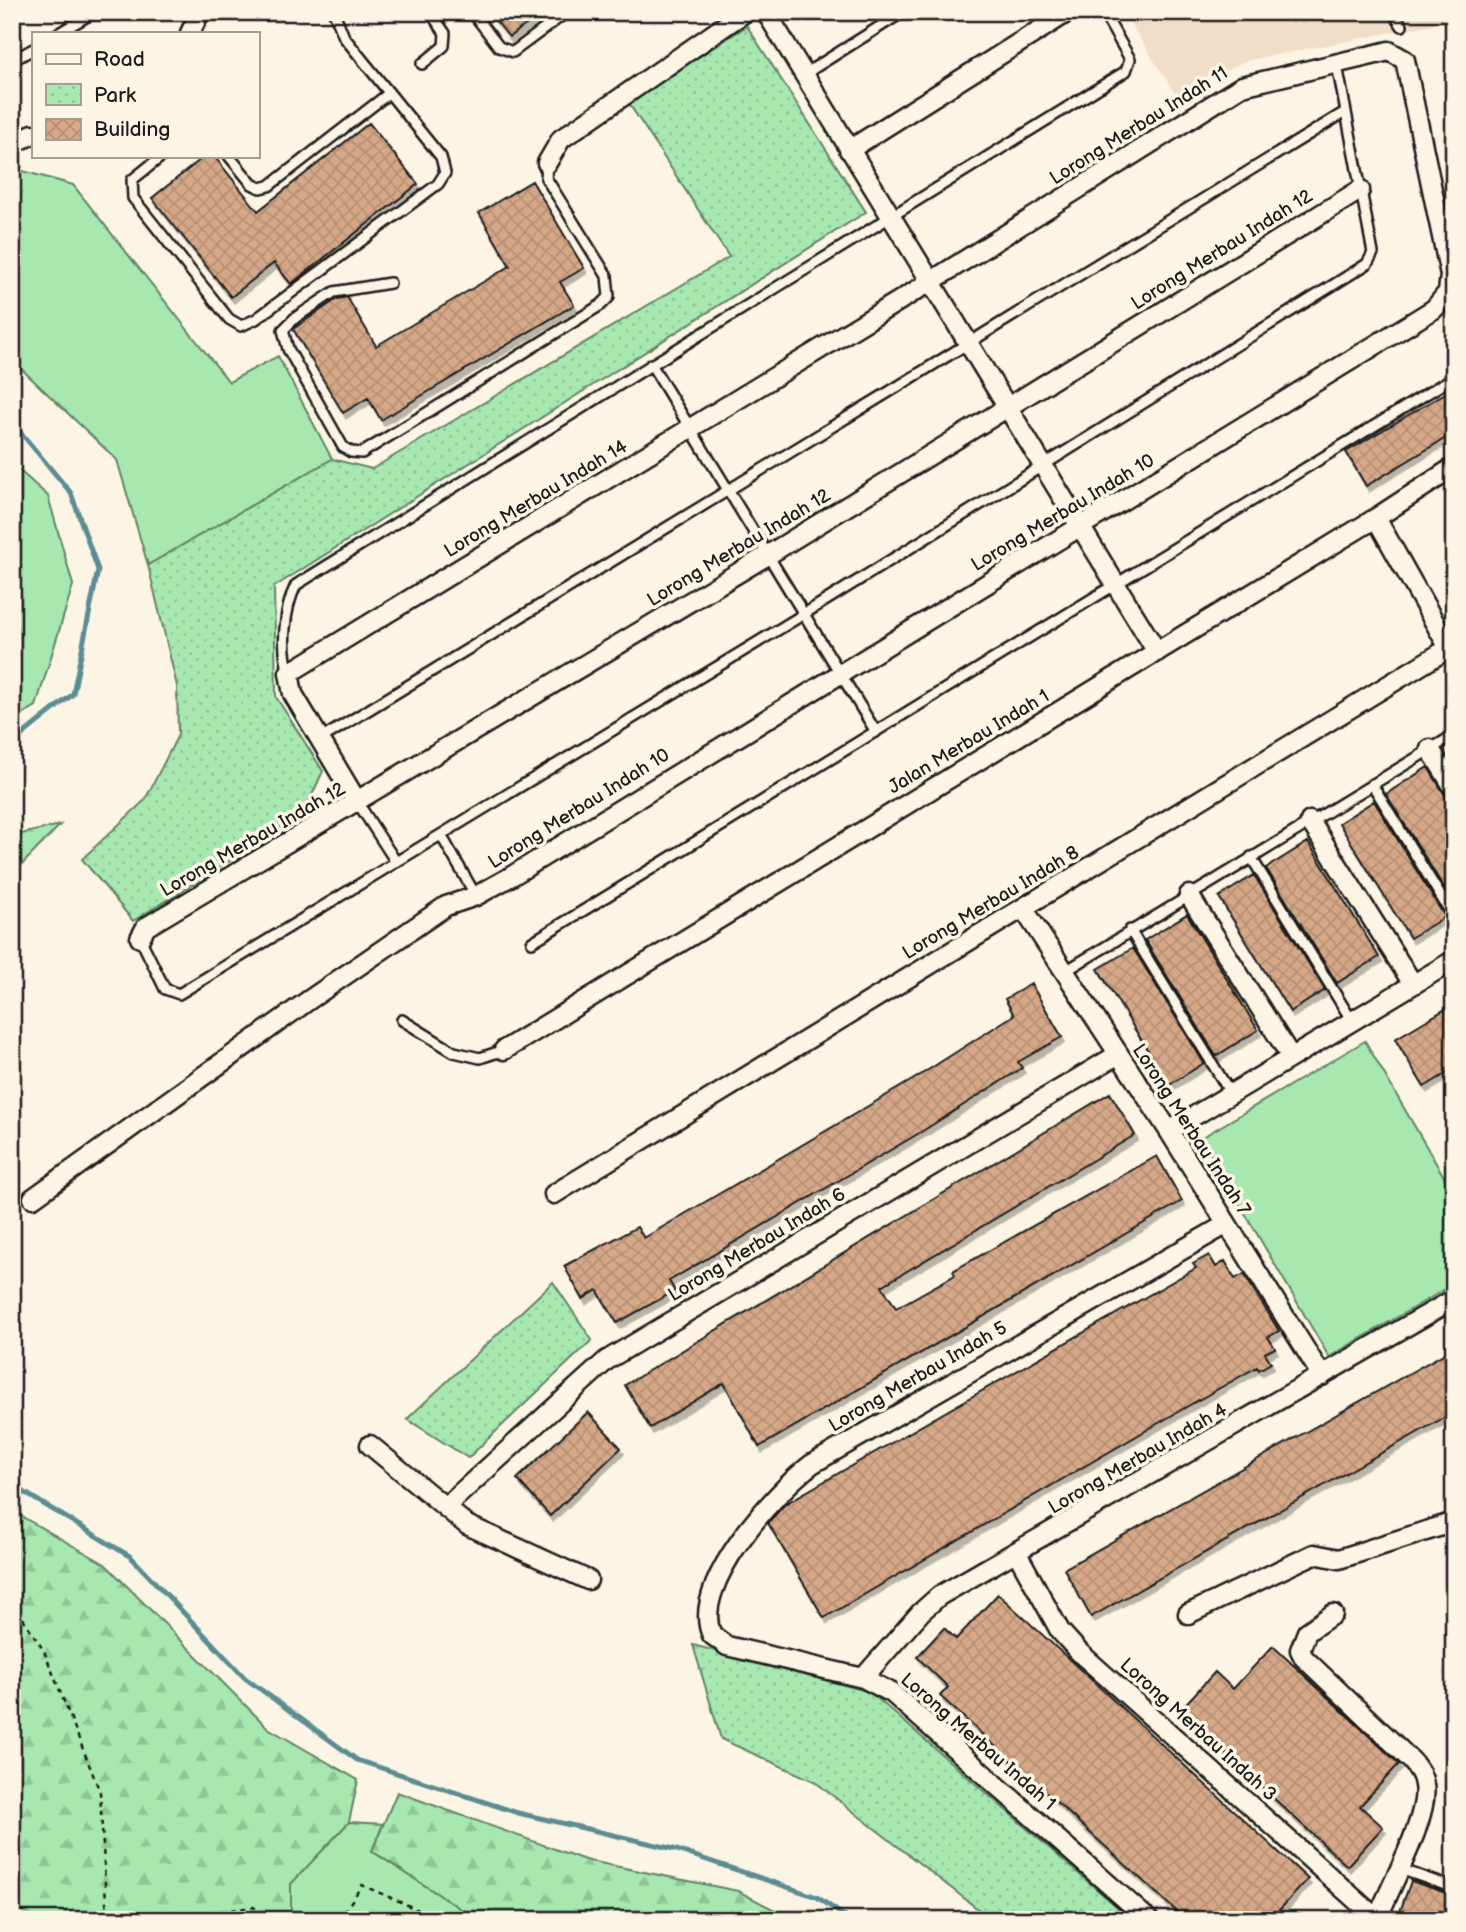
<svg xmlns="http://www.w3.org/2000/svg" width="1466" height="1932" font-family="'Balsamiq Sans',sans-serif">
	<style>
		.built { fill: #f1dec9 }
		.green { fill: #a7e8b0; stroke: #628266; stroke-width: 2 }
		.forest { fill: url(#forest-firs); stroke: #628266; stroke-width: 2 }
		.park { fill: url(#park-dots); stroke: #628266; stroke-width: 2 }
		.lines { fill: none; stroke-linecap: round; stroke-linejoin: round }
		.stream { stroke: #5c8c93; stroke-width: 5 }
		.building { fill: url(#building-cross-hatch); stroke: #1c1c1c; stroke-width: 2; filter: url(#shadow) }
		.service-casing { stroke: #1c1c1c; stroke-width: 14 }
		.minor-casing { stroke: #1c1c1c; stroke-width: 23 }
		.path { stroke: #1c1c1c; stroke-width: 2.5; stroke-dasharray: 5 5; stroke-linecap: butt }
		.service { stroke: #fcf5e5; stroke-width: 9 }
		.minor { stroke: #fcf5e5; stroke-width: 18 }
		.labels { text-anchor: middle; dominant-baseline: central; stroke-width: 7; stroke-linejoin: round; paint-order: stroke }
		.street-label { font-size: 19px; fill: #1c1c1c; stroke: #fcf5e5 }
	</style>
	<defs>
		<pattern id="forest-firs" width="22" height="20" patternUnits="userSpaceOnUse" patternTransform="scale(1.75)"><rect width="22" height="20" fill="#a7e8b0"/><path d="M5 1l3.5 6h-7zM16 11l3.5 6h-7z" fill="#8fc697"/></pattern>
		<pattern id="park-dots" width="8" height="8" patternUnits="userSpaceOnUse" patternTransform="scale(1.75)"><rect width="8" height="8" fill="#a7e8b0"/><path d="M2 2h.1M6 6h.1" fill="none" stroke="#8fc697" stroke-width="1.8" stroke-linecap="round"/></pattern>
		<pattern id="building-cross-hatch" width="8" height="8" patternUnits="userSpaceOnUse" patternTransform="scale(1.75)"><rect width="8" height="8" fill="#d6a888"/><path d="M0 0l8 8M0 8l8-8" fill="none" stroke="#b79075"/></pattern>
		<filter id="shadow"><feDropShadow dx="3" dy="5.5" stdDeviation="0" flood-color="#0004"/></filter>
	</defs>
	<rect width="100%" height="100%" fill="#fcf5e5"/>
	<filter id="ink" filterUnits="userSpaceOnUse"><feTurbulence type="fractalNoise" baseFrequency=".0143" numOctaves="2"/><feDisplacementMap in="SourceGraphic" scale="14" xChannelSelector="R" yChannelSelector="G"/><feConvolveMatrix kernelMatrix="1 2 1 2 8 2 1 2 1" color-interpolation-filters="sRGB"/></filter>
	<g filter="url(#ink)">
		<path class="built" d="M1123,12h325l2,9 -205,40 -69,34z"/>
		<path class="green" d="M12,168l61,17 156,197 49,-26 54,103 -184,106 -31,-105 -105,-100z
			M12,464l36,32 25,89 -37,121 -24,14z
			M1365,1041l89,153v90l-125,73 -128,-219z
			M349,1822l34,2 -11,27 106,69h-187l-1,-36z"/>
		<path class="forest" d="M60,825l-48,50v-39z
			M12,1511l93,53 163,164 90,52 -9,42 -58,62v36h-279z
			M397,1792l188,68 153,31 56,29h-316l-106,-69z"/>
		<path class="park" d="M747,26l119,186 -592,375 2,110 47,74 -16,35 -34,28 -140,87 -51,-62 63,-59 33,-65 -1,-49 -29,-121 184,-106 40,10 357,-212 -101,-155z
			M553,1282l39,58 -124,118 -61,-39z
			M693,1645l177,47 262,228h-140l-178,-139 -93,-42z"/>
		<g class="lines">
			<path class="stream" d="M12,422l59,71 27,77 -25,124 -61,49
				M12,1485l119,72 114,121 112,82 161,53 156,36 143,48 33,23"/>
		</g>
		<path class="building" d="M489,12h55l-35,25z
			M369,123l49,61 -127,100 -17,-21 -43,34 -79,-99 53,-42h9l44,55z
			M532,181l52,87 -24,14 14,23 -193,115 -13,-22 -25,15 -50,-84 44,-30 10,-2 29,49 134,-80 -31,-53z
			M1454,388v45l-88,53 -20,-34z
			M1428,767l26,43v94l-68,-110z
			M1374,801l71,116 -35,21 -71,-115z
			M1308,842l71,115 -42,26 -71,-115z
			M1254,875l71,115 -35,22 -71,-115z
			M1187,914l71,116 -42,26 -71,-116z
			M1133,948l71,115 -35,22 -71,-116z
			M1031,984l31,53 -44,25 4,6 -101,64 -252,149 6,10 -58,32 -20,-33 -14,9 -19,-33 73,-39 7,11 270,-159 100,-64 -9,-16z
			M1454,1004v65l-30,18 -29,-48z
			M1110,1093l25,42 -253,151 14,22 59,-33 -2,-4 204,-115 25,45 -423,246 -35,-64 -74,45 -25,-43z
			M1209,1255l7,12 9,-6 10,18 9,-5 35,57 -11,6 7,11 -10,5 6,10 -12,7 -2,-3 -69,39 -364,212 -56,-95 17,-19 411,-236 -3,-4z
			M1454,1348v64l-363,205 -27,-48z
			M588,1412l33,36 -71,68 -33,-37z
			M998,1594l310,285 -38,41h-84l-246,-224 8,-9 -31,-30 27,-29 12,11z
			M1273,1646l126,118 -39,42 23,21 -36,39 -168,-155 36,-39 18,17z
			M1411,1881l41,14 -9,25h-46z"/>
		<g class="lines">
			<g class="service-casing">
				<path id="service" d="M472,12l27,35 14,5 54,-40
					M1393,12l9,14
					M59,33l35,-21
					M12,61l21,-12
					M422,64l22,-18 1,-13 -15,-21
					M803,75l100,-63
					M162,156l-30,24 1,18 96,121 12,7 15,-7 182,-135 7,-11 -4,-16 -97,-120 -10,-25
					M229,156l23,28 8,4 9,-2 119,-92
					M390,283l-56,9 -39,26 -12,12 5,19 55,98 8,5 11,1 239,-148 8,-8 -2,-21 -61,-98 1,-15
					M651,364l225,368
					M289,673c-8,-26 -5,-64 7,-88l830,-514 4,-12 -27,-47
					M319,740c343,-207 684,-419 1026,-628
					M1372,784l82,134
					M358,803l38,59
					M441,835l35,61
					M1251,857l101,164
					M1130,930l101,164
					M140,938l25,51 14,5 625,-380 563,-350 6,-11 -36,-188
					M532,942l922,-565
					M1064,972l390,-237
					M402,1020l52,32 26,6 24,-8
					M1400,1869l54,19
					M1451,1920l3,-8"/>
			</g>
			<g class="minor-casing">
				<path id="minor" d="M766,12l391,640
					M190,33l10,-21
					M12,144l21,-10
					M849,150l219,-138
					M547,163l14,-24 184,-127
					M1376,518l73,130
					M1430,749l24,39
					M1310,821l103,163
					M1189,895l102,162
					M1023,908l146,223 153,245
					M140,938l6,-11 622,-372 592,-365
					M504,1050l872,-532 78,-51
					M1169,1131l285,-171
					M554,1194l900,-549
					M33,1198l276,-198 137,-94 30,-10 34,-19 924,-568 14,-17 2,-17 -45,-215 -16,-9 -147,35 -312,196 -641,391 4,21 65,109
					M370,1445l97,80 121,55
					M445,1507l162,-147 510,-305
					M1017,1553l43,78 19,21 298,267
					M1188,1614l126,-60 25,5 115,-37
					M1333,1614l-26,18 -7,18 4,8 108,103c6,8 11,14 12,24 6,31 -35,103 -47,135
					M863,1678l58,-66 18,-16 515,-297
					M1149,1920l-257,-227 -29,-15 -136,-32 -15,-11c-23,-49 63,-143 100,-171l415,-240"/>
			</g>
			<path class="path" d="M12,1601l32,50 56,141 7,128
				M152,1920l101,-13 27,13
				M339,1920l23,-35 79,35"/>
			<use href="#service" class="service"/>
			<use href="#minor" class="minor"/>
		</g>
	</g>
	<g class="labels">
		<g class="street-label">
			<text transform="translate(1139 126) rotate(-32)">Lorong Merbau Indah 11</text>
			<text transform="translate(1222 250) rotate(-32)">Lorong Merbau Indah 12</text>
			<text transform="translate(536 499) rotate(-31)">Lorong Merbau Indah 14</text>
			<text transform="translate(1063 513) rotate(-31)">Lorong Merbau Indah 10</text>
			<text transform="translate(739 548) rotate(-31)">Lorong Merbau Indah 12</text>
			<text transform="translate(969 742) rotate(-31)">Jalan Merbau Indah 1</text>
			<text transform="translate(579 809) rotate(-32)">Lorong Merbau Indah 10</text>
			<text transform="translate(253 840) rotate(-30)">Lorong Merbau Indah 12</text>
			<text transform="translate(991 903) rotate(-31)">Lorong Merbau Indah 8</text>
			<text transform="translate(1191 1130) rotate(57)">Lorong Merbau Indah 7</text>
			<text transform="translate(757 1245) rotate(-31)">Lorong Merbau Indah 6</text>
			<text transform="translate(918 1377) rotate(-30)">Lorong Merbau Indah 5</text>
			<text transform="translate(1138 1459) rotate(-30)">Lorong Merbau Indah 4</text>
			<text transform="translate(1198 1730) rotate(42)">Lorong Merbau Indah 3</text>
			<text transform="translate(978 1742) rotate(41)">Lorong Merbau Indah 1</text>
		</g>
	</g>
	<rect width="1466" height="1932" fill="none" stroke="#fcf5e5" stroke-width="42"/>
	<rect x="21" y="21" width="1424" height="1890" fill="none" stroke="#1c1c1c" stroke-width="2.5" filter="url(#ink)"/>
	<rect x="32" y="32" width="228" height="126" fill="#fcf5e5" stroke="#a29e95" stroke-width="2"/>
	<rect x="46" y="54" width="35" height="10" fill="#fcf5e5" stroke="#a29e95" stroke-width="2"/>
	<text x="94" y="66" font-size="21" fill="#1c1c1c">Road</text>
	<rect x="46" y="84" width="35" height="21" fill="url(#park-dots)" stroke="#a29e95" stroke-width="2"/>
	<text x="94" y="102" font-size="21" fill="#1c1c1c">Park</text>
	<rect x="46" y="119" width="35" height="21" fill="url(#building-cross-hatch)" stroke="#a29e95" stroke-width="2"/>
	<text x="94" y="136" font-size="21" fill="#1c1c1c">Building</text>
</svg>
